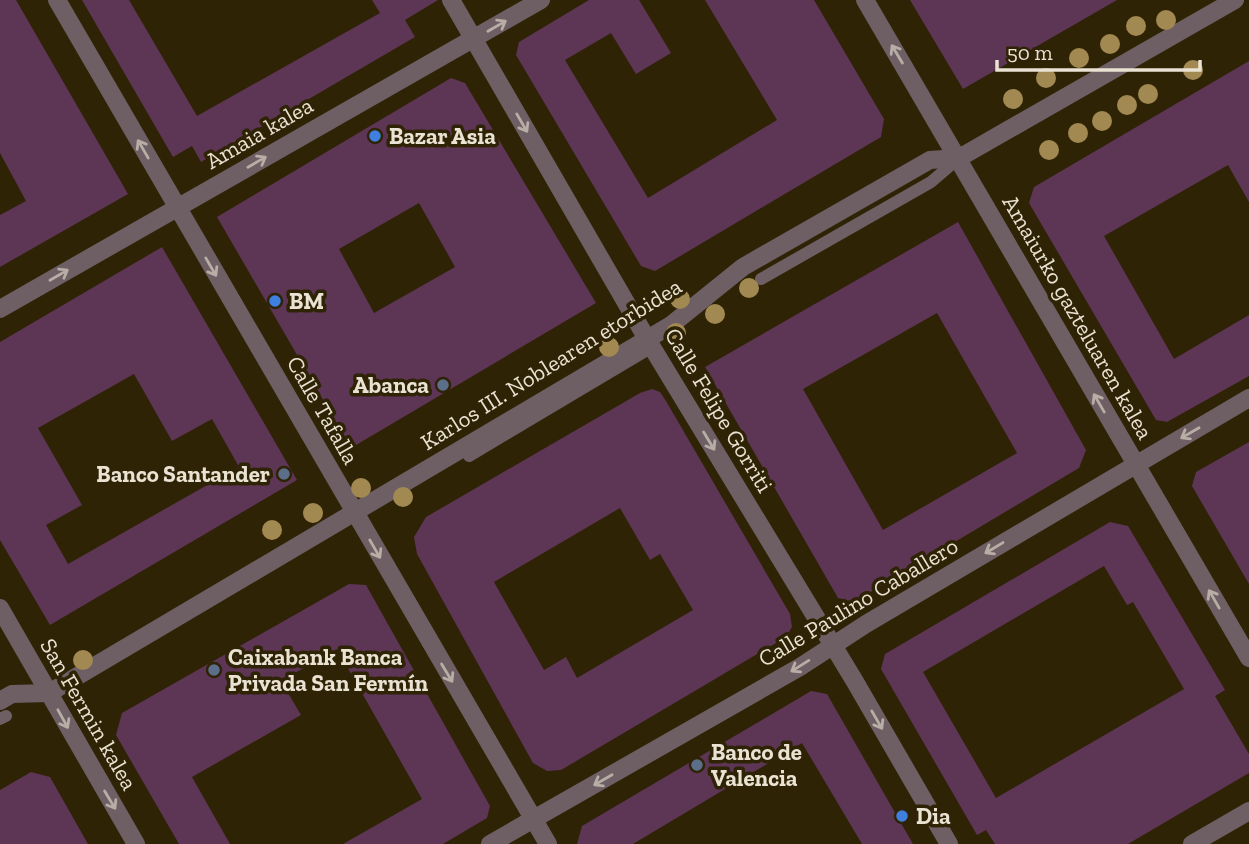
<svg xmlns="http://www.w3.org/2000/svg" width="1249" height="844" font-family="'Zilla Slab',serif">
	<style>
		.building { fill: #5d3555; fill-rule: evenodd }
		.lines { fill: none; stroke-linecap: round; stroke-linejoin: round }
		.service { stroke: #6e5f65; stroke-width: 12 }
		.pedestrian { stroke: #6e5f65; stroke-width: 18 }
		.minor { stroke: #6e5f65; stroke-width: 18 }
		.tree { fill: #a18951 }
		.oneway { stroke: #b8aea6 }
		.shop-dot { fill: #3f7fe0; stroke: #2f2306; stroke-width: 2.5 }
		.service-dot { fill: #5c6f8a; stroke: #2f2306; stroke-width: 2.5 }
		.labels { text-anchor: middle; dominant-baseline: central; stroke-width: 7; stroke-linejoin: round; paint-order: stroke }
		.street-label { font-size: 23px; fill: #eae2d2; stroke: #2f2306 }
		.poi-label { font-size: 23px; font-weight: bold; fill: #eae2d2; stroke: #2f2306; text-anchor: start }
	</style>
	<rect width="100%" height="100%" fill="#2f2306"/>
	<path class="building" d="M0,0h16l112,194 -128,73v-52l26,-14 -26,-48z
		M82,0h47l68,116 183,-103 -8,-13h66l-33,20 10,17 -214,125 -9,-16 -19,11z
		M589,0h50l32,53 -35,21 -25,-41 -46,27 83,138 129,-78 -72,-120h109l70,119 -3,18 -226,134 -14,-5 -125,-211 3,-13z
		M910,0h207l-154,89z
		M1249,61v141l-21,-37 -124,71 70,123 75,-44v61l-82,46 -11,-2 -127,-217 5,-16z
		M451,78l14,5 131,220 -245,145 -134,-231zM419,203l36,64 -81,46 -35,-64z
		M958,222l128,228 -7,18 -225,134 -16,-4 -133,-231zM937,313l80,140 -134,77 -80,-141z
		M162,247l135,233 -247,145 -50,-85v-198zM134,374l38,67 40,-22 27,48 -171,97 -22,-39 36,-20 -44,-77z
		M652,389l8,3 6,9 124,213 2,13 -6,10 -98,58 -127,75 -14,1 -14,-8 -116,-209 -3,-17 12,-20 214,-124zM620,508l30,52 10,-6 33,56 -116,68 -11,-21 -22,13 -50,-88z
		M1249,442v142l-57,-98 4,-14z
		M1110,522l18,4 97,164 -10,6 34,58v19l-121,71h-133l-9,-14 -9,5 -96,-166 4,-15zM1104,566l23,39 6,-3 51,87 -188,109 -73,-126z
		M349,584l17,1 124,221 -3,12 -44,26h-100l79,-45 -85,-150 -56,32 20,34 -109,62 38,67h-51l-63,-109 6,-22z
		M811,691l16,3 86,150h-51l-60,-101 -169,101h-56l5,-18z
		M31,772l19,5 38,67h-88v-54z"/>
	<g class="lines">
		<path class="service" d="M761,279l170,-97 28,-24
			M469,456l183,-109
			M0,719l6,-3"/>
		<path class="pedestrian" d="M0,701l12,-7 37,-1 622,-368 72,-58 187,-107 29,-2 276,-158"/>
		<path class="minor" d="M57,0l491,844
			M451,0l196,339 207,341 95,164
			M865,0l384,658
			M0,309l541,-309
			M0,608l136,236
			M490,844l310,-177 66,-43 383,-226
			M1192,844l57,-33"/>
	</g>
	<g class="tree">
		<circle cx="1166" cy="20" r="10"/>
		<circle cx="1136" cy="26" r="10"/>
		<circle cx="1110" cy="44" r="10"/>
		<circle cx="1079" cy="58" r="10"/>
		<circle cx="1193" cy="70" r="10"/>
		<circle cx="1046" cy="78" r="10"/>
		<circle cx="1148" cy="94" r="10"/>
		<circle cx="1013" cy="99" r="10"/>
		<circle cx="1127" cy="105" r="10"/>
		<circle cx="1102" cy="121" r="10"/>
		<circle cx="1078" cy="133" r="10"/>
		<circle cx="1049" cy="150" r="10"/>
		<circle cx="749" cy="288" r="10"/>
		<circle cx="680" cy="299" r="10"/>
		<circle cx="715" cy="314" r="10"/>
		<circle cx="676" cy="333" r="10"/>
		<circle cx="609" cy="347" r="10"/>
		<circle cx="361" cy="488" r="10"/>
		<circle cx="403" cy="497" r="10"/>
		<circle cx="313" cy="513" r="10"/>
		<circle cx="272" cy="530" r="10"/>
		<circle cx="83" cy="660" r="10"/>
	</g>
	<defs><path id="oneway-shaft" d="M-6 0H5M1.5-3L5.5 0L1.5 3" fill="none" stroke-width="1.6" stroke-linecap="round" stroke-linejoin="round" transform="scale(1.75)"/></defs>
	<g class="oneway">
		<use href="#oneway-shaft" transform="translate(497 26) rotate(-30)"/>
		<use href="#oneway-shaft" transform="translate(897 54) rotate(-121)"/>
		<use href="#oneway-shaft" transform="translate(522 123) rotate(60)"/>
		<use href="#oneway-shaft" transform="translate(143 149) rotate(-120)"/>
		<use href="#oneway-shaft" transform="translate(257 162) rotate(-30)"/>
		<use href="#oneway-shaft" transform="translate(211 267) rotate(60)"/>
		<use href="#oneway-shaft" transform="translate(59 275) rotate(-30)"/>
		<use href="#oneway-shaft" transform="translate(1099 403) rotate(-120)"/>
		<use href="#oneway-shaft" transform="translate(1190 433) rotate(150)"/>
		<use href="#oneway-shaft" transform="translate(709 441) rotate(59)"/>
		<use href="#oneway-shaft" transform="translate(994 548) rotate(149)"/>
		<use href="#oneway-shaft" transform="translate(375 549) rotate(60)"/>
		<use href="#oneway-shaft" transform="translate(1214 599) rotate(-120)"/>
		<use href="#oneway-shaft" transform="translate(800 666) rotate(148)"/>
		<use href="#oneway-shaft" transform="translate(447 673) rotate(59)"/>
		<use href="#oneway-shaft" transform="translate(63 719) rotate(61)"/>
		<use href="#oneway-shaft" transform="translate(877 720) rotate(60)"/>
		<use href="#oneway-shaft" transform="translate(603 780) rotate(150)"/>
		<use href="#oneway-shaft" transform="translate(110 800) rotate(59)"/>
	</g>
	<g class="shop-dot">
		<circle cx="375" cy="136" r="7"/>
		<circle cx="275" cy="301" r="7"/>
		<circle cx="902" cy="816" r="7"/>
	</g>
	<g class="service-dot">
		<circle cx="443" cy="385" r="7"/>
		<circle cx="284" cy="474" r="7"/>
		<circle cx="214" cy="670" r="7"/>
		<circle cx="697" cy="765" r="7"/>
	</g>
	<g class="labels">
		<g class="street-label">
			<text transform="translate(259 133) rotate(-30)">Amaia kalea</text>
			<text transform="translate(1078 317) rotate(60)">Amaiurko gazteluaren kalea</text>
			<text transform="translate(551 364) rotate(-32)">Karlos III. Noblearen etorbidea</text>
			<text transform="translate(323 410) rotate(60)">Calle Tafalla</text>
			<text transform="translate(719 410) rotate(59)">Calle Felipe Gorriti</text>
			<text transform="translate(858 602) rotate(-31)">Calle Paulino Caballero</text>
			<text transform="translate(89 714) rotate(60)">San Fermin kalea</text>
		</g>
		<g class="poi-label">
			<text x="389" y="136">Bazar Asia</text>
			<text x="289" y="301">BM</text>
			<text x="429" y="385" text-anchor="end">Abanca</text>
			<text x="270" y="474" text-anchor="end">Banco Santander</text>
			<text x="228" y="657">Caixabank Banca<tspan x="228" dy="26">Privada San Fermín</tspan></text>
			<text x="711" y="752">Banco de<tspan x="711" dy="26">Valencia</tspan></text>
			<text x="916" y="816">Dia</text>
		</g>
	</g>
	<path d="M997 60v10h203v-10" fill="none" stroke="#eae2d2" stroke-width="3.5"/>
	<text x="1007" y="60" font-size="21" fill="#eae2d2" stroke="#2f2306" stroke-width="5" paint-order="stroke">50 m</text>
</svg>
